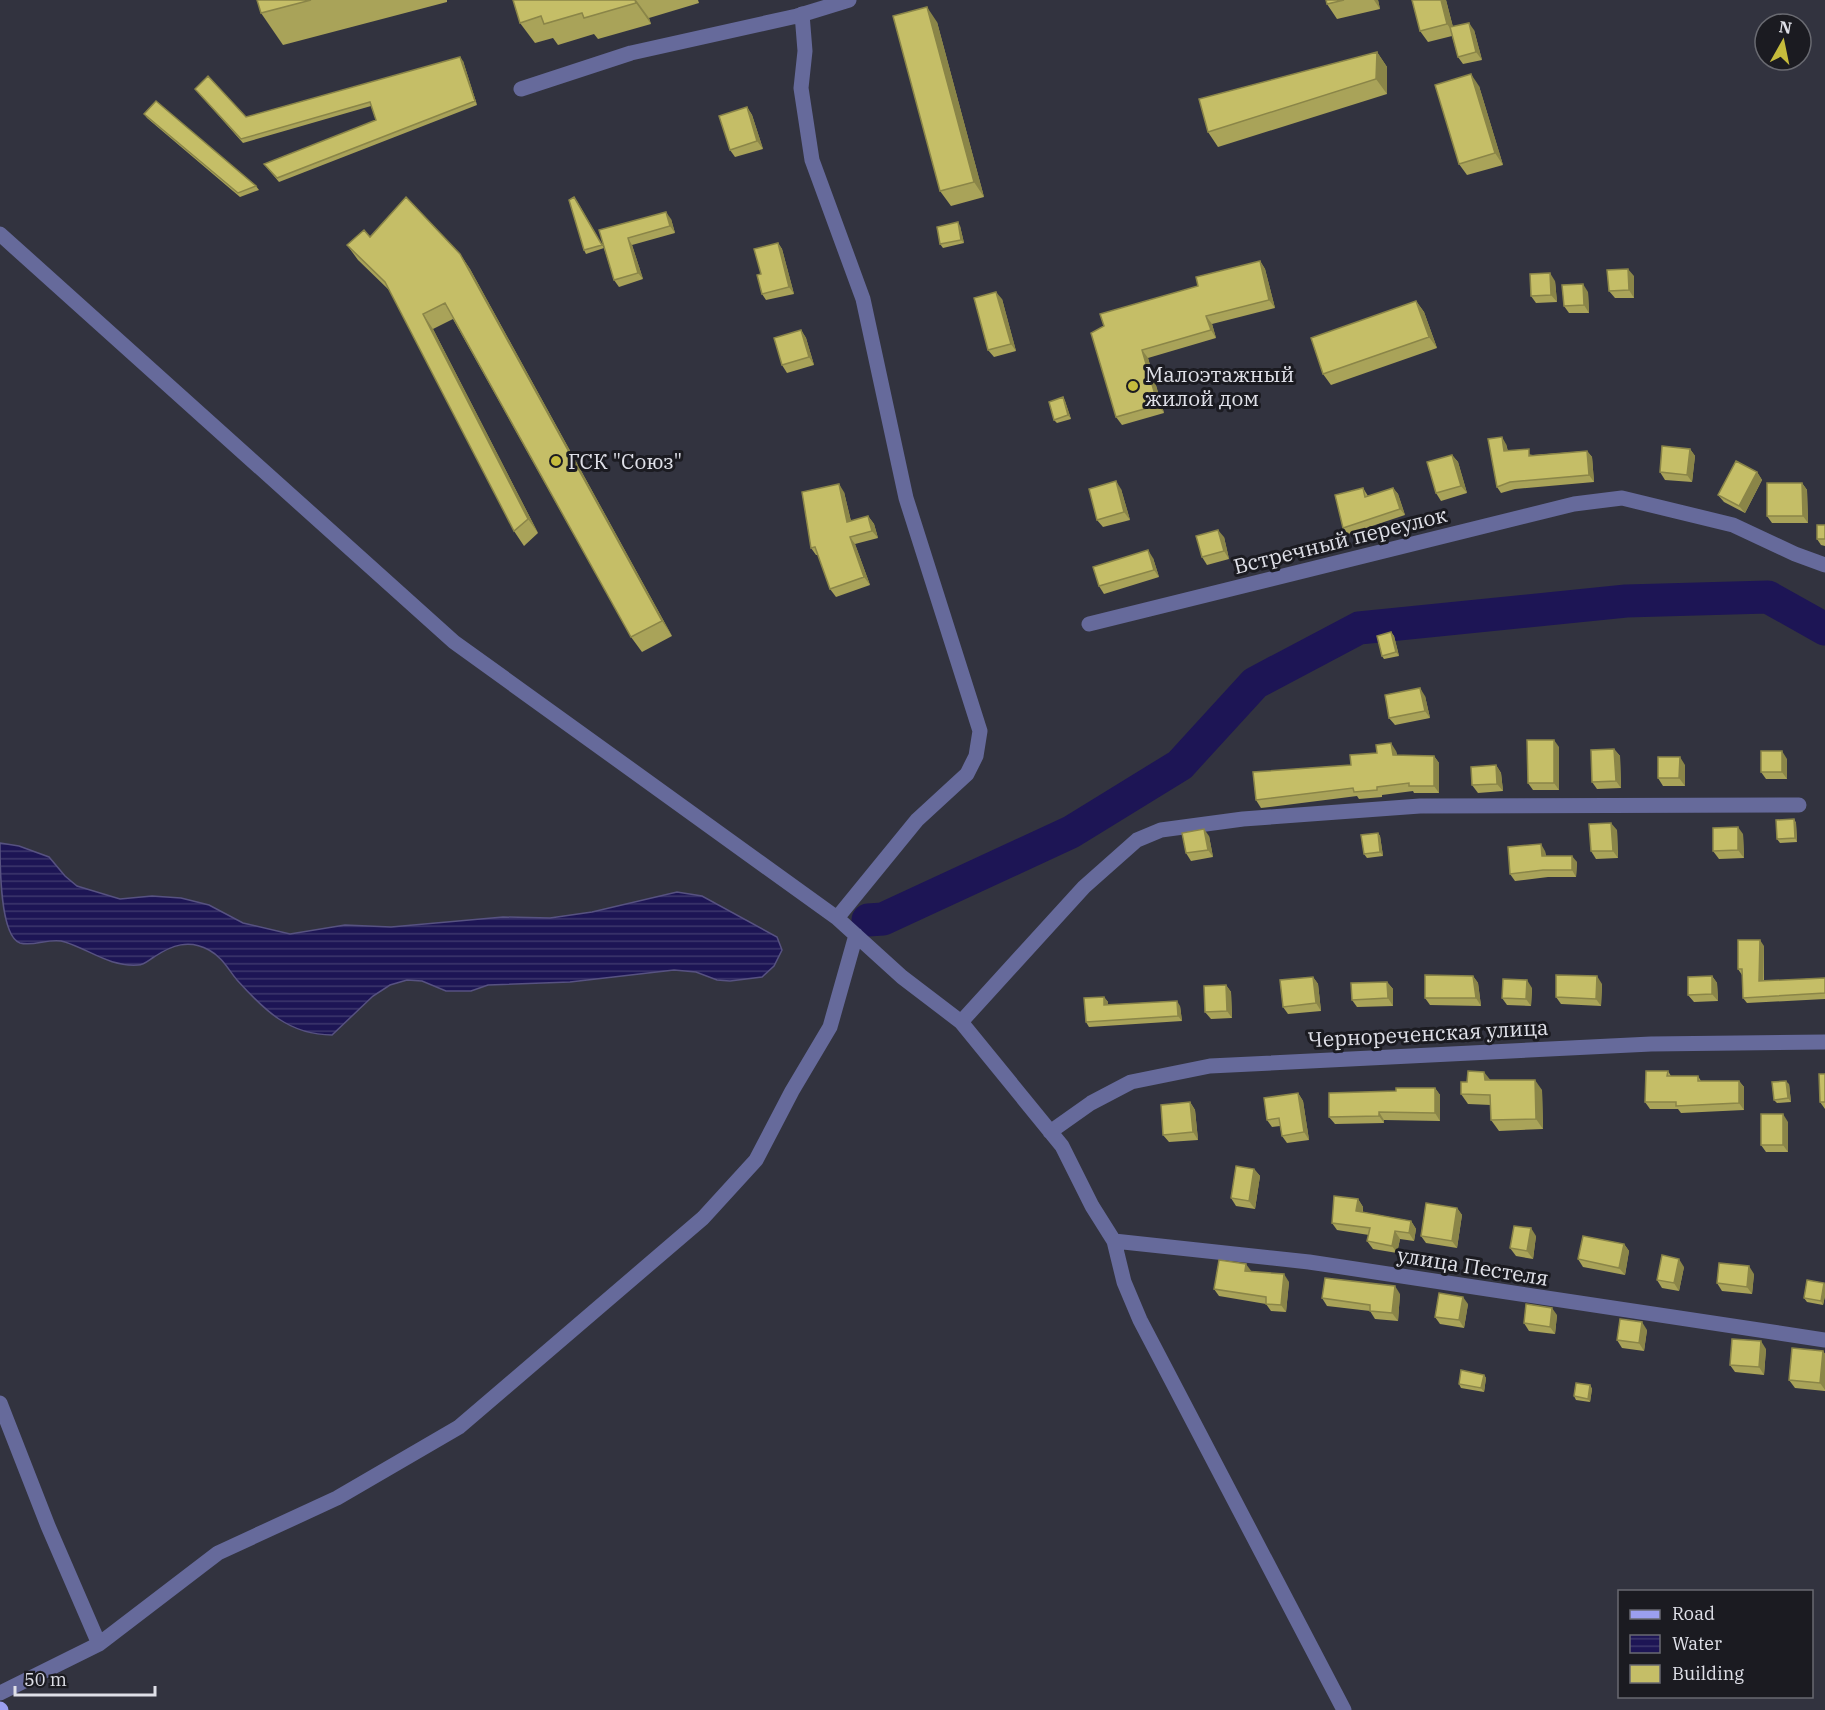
<svg xmlns="http://www.w3.org/2000/svg" width="1825" height="1710" font-family="'IBM Plex Serif',serif">
	<style>
		.water { fill: url(#water-rules); stroke: #575281; stroke-width: 1.5 }
		.lines { fill: none; stroke-linecap: round; stroke-linejoin: round }
		.river { stroke: #1d1555; stroke-width: 33 }
		.minor { stroke: #666a9b; stroke-width: 15 }
		.primary { stroke: #9b9fef; stroke-width: 15 }
		.wall { fill: #a9a359 }
		.shaded-wall { fill: #8a8548 }
		.building { fill: #c5be67; stroke: #8a8548; stroke-width: 1.5 }
		.poi-dot { fill: #c6bc3c; stroke: #1b1b21; stroke-width: 2 }
		.labels { text-anchor: middle; dominant-baseline: central; stroke-width: 6; stroke-linejoin: round; paint-order: stroke }
		.poi-label { font-size: 21px; fill: #dfe0e8; stroke: #1b1b21; text-anchor: start }
		.street-label { font-size: 21px; fill: #dfe0e8; stroke: #1b1b21 }
	</style>
	<defs>
		<pattern id="water-rules" width="6" height="5" patternUnits="userSpaceOnUse" patternTransform="scale(1.5)"><rect width="6" height="5" fill="#1d1555"/><path d="M0 2.5h6" fill="none" stroke="#3d376d"/></pattern>
	</defs>
	<rect width="100%" height="100%" fill="#32333f"/>
	<path class="water" d="M0,843l19,3 30,11 16,19 12,10 43,13 32,-3 29,2 28,7 34,18 47,11 55,-9 46,2 112,-10 47,1 42,-6 85,-20 25,4 75,41 5,13 -8,16 -12,11 -32,4 -13,-1 -21,-8 -22,-2 -104,12 -82,3 -17,6h-25l-24,-10 -15,-1 -17,5 -17,11 -41,39c-43,0 -68,-25 -95,-55 -9,-11 -15,-23 -28,-30 -20,-11 -37,-5 -55,7 -5,3 -10,8 -16,8 -28,2 -48,-15 -73,-23 -14,-5 -31,5 -45,1 -20,-7 -20,-76 -20,-100z"/>
	<g class="lines">
		<path class="river" d="M868,920l15,-1 188,-87 109,-67 75,-82 104,-55 267,-27 142,-4 57,32"/>
		<path class="minor" d="M802,14l3,37 -4,37 11,72 51,139 43,199 74,233 -4,25 -9,18 -50,46 -80,98
			M521,89l110,-36 166,-37 52,-16
			M0,234l454,408 383,276 65,59 59,45 101,124 30,60 22,35 10,41 16,38 204,390
			M1089,624l485,-120 48,-6 111,27 62,29 30,11
			M961,1022l123,-135 53,-47 24,-10 82,-11 177,-13 379,-1
			M1050,1132l41,-29 40,-21 79,-16 441,-22 174,-2
			M1114,1241l195,21 516,78
			M0,1403l48,123 51,118
			M0,1693l99,-49 119,-91 119,-55 122,-71 244,-209 53,-58 36,-69 38,-64 26,-92"/>
		<path class="primary" d="M0,1709l1,1"/>
	</g>
	<path class="wall" d="M257,0h190v2l-164,43 -22,-32z
		M513,0h185l1,3 -50,15 2,6 -53,15 -4,-5 -36,11 -5,-7 -18,5 -15,-20z
		M1326,0h52l2,9 -43,10 -10,-15z
		M1412,0h34l7,27 21,3 8,30 -19,4 -5,-7 -6,-21 -24,6 -8,-11z
		M937,22l47,175 -33,9 -11,-15z
		M1377,52l10,15v27l-169,53 -10,-15z
		M463,61l14,44 -198,77 -15,-18 112,-44 -5,-14 -128,37 -48,-54 51,28z
		M1479,86l24,79 -36,10 -8,-11z
		M747,107l5,8 11,34 -28,8 -5,-7z
		M144,114l112,72 3,4 -19,7 -93,-79z
		M577,201l27,47 67,-29 4,14 -43,12 11,34 -24,8 -5,-7 -10,-32 -18,6 -2,-4z
		M960,226l4,17 -21,5 -3,-4z
		M370,237l90,17 10,15 202,367 -30,16 -11,-15 -178,-318 -20,10 105,204 -14,13 -10,-15 -124,-240 -32,-31 -11,-15z
		M778,243l4,6 12,45 -28,6 -4,-6 -1,-20z
		M1260,261l5,8 10,39 -63,16 4,14 -68,20 16,55 -42,12 -6,-8 -25,-84 107,-47z
		M1634,276v22h-19l-6,-7z
		M1555,281l2,21 -21,1 -5,-7z
		M1588,292l1,21h-20l-5,-7z
		M1002,299l14,52 -22,6 -6,-7z
		M1416,301l8,11 13,36 -106,37 -8,-11z
		M801,330l5,8 8,27 -27,8 -5,-8z
		M1063,397l2,4 6,18 -14,4 -3,-3z
		M1506,444l2,7 25,4 54,-4 5,6 2,25 -79,7 -14,4 -4,-6z
		M1690,449l5,7 -3,26 -27,-2 -5,-8z
		M1452,455l6,7 9,31 -26,8 -5,-8z
		M1757,472l5,8 -17,33 -21,-11 -6,-7z
		M1802,483l5,7 1,33h-36l-5,-7z
		M1363,488l5,8 25,-8 5,6 7,21 -57,19 -5,-6z
		M1121,489l9,31 -27,7 -6,-7z
		M844,492l7,29 17,-5 6,8 4,14 -23,6 15,41 -34,12 -6,-8 -12,-34h-2l-5,-7z
		M1825,525v21l-4,-1 -4,-6z
		M1224,537l5,22 -22,6 -5,-8z
		M1153,558l6,19 -55,17 -5,-8z
		M1391,632l3,4 5,20 -15,3 -2,-3z
		M1425,696l5,22 -35,7 -6,-7z
		M1559,747v43h-26l-5,-7z
		M1614,749l6,7 1,32 -24,1 -5,-7z
		M1396,751l1,4 37,1 5,7v30h-25l-1,-2 -31,4v2l-23,2 -2,-3 -96,12 -5,-8z
		M1787,759v20h-21l-5,-7z
		M1496,765l5,8 2,18 -25,2 -6,-8z
		M1685,765v21h-22l-5,-8z
		M1794,819l2,4 1,19 -17,1 -3,-4z
		M1617,830l1,28 -22,1 -5,-8z
		M1378,833l2,3 3,20 -16,2 -3,-4z
		M1743,834l1,24 -25,1 -6,-8z
		M1209,836l4,21 -22,4 -5,-8z
		M1545,851l1,5 31,6 -1,15h-28l-33,4 -5,-7z
		M1764,946v35l61,-3v21l-78,4 -4,-5 -1,-23 -4,-6z
		M1473,976l5,7 3,23 -51,-1 -5,-7z
		M1712,976l5,7 1,18 -24,1 -6,-7z
		M1313,977l5,7 3,27 -33,3 -5,-7z
		M1387,982l6,7v17l-36,1 -5,-7z
		M1602,984l-1,22 -40,-2 -5,-7z
		M1226,985l5,7 1,26 -21,1 -6,-7z
		M1532,988l-1,18 -24,-1 -5,-7z
		M1104,997l4,5v3l72,1 2,15 -93,6 -3,-5z
		M1668,1071l3,5h27l3,5h38l5,6v23l-63,3 -3,-4h-28l-5,-7z
		M1825,1074v35l-5,-7z
		M1490,1080l52,10 1,39 -44,2 -8,-11v-15l-23,-1 -7,-10z
		M1789,1084l2,18 -14,1 -3,-3z
		M1435,1088l5,7v26l-56,-1v3l-49,1 -6,-7 67,-26z
		M1298,1093l5,8 6,39 -22,3 -5,-7 -2,-10 -8,1 -5,-7z
		M1190,1102l5,8 3,30 -29,2 -6,-7z
		M1788,1122v30h-22l-5,-7z
		M1254,1169l6,7 -5,33 -19,-3 -5,-8z
		M1358,1199l5,8v5l48,9 5,8 -2,12 -14,-2 -3,14 -24,-4 -6,-8 2,-6 -32,-5 -5,-7z
		M1457,1208l5,7 -5,33 -31,-5 -5,-7z
		M1536,1236l-3,23 -17,-3 -6,-8z
		M1624,1244l5,7 -4,24 -42,-8 -5,-8z
		M1684,1267l-5,24 -17,-3 -5,-8z
		M1252,1272l37,10 -3,30 -15,-1 -5,-7 -47,-8 -5,-7z
		M1754,1274l-2,20 -30,-3 -5,-8z
		M1824,1283l1,2v11l-2,9 -16,-3 -3,-4z
		M1400,1294l-2,27 -23,-2 -5,-8 -43,-5 -5,-8z
		M1468,1304l-4,24 -24,-4 -5,-7z
		M1557,1315l-2,19 -26,-3 -5,-8z
		M1647,1330l-3,21 -22,-3 -5,-8z
		M1766,1349l-2,26 -29,-3 -5,-7z
		M1823,1351l2,3v37l-30,-3 -6,-8z
		M1484,1375l2,3 -2,14 -23,-4 -2,-4z
		M1590,1385l2,4 -2,13 -14,-2 -2,-4z"/>
	<path class="shaded-wall" d="M635,0h1l13,18 2,6 -15,-21z
		M1374,0h4l2,9z
		M1441,0h5l9,35 -8,-11z
		M927,7l10,15 47,175 -10,-15z
		M1469,23l5,7 8,30 -6,-8z
		M1377,52l10,15v27l-11,-15z
		M460,57l3,4 14,44 -2,-4z
		M1471,74l8,12 24,79 -8,-12z
		M747,107l5,8 11,34 -6,-8z
		M666,212l5,7 4,14 -5,-7z
		M958,222l2,4 4,17 -3,-3z
		M628,238l4,7 11,34 -5,-6z
		M778,243l4,6 12,45 -5,-7z
		M460,254l10,15 202,367 -10,-15z
		M1260,261l5,8 10,39 -6,-8z
		M1628,269l6,7v22l-5,-8z
		M1550,273l5,8 2,21 -6,-7z
		M1583,284l5,8 1,21 -5,-8z
		M996,292l6,7 14,52 -5,-7z
		M1416,301l8,11 13,36 -8,-11z
		M423,314l10,15 105,204 -10,-14z
		M1206,316l6,8 4,14 -5,-8z
		M801,330l5,8 8,27 -5,-8z
		M1142,350l6,8 16,55 -6,-8z
		M1063,397l2,4 6,18 -3,-4z
		M1502,437l4,7 3,14 -5,-7z
		M1690,449l5,7 -3,26 -5,-7z
		M1587,451l5,6 2,25 -5,-7z
		M1452,455l6,7 9,31 -6,-7z
		M1757,472l5,8 -17,33 -6,-7z
		M1116,481l5,8 9,31 -6,-8z
		M1802,483l5,7 1,33 -5,-7z
		M839,484l5,8 9,38 -6,-8z
		M1393,488l5,6 7,21 -5,-6z
		M868,516l6,8 4,14 -6,-7z
		M1218,530l6,7 5,22 -5,-8z
		M850,537l5,7 15,41 -6,-8z
		M1148,550l5,8 6,19 -5,-7z
		M1391,632l3,4 5,20 -3,-4z
		M1420,688l5,8 5,22 -5,-7z
		M1554,740l5,7v43l-5,-7z
		M1391,743l5,8 2,11 -5,-7z
		M1614,749l6,7 1,32 -5,-7z
		M1782,751l5,8v20l-5,-7z
		M1434,756l5,7v30l-5,-7z
		M1680,757l5,8v21l-6,-8z
		M1496,765l5,8 2,18 -6,-7z
		M1794,819l2,4 1,19 -2,-4z
		M1611,823l6,7 1,28 -5,-7z
		M1738,827l5,7 1,24 -6,-8z
		M1204,829l5,7 4,21 -5,-7z
		M1378,833l2,3 3,20 -3,-4z
		M1541,844l4,7 1,12 -4,-7z
		M1572,856l5,6 -1,15 -4,-7z
		M1760,940l4,6 -1,41 -4,-6z
		M1473,976l5,7 3,23 -5,-8z
		M1597,976l5,8 -1,22 -5,-7z
		M1712,976l5,7 1,18 -6,-7z
		M1313,977l5,7 3,27 -5,-8z
		M1527,980l5,8 -1,18 -5,-7z
		M1387,982l6,7v17l-5,-8z
		M1226,985l5,7 1,26 -5,-7z
		M1104,997l4,5v8l-4,-5z
		M1177,1001l3,5 2,15 -4,-5z
		M1484,1072l8,10 -7,-2z
		M1535,1080l7,10 1,39 -7,-10z
		M1739,1081l5,6v23l-5,-7z
		M1786,1081l3,3 2,18 -3,-4z
		M1435,1088l5,7v26l-5,-8z
		M1298,1093l5,8 6,39 -5,-8z
		M1190,1102l5,8 3,30 -5,-8z
		M1379,1112l5,8v3l-5,-7z
		M1783,1114l5,8v30l-5,-7z
		M1254,1169l6,7 -5,33 -6,-8z
		M1358,1199l5,8 -1,11 -6,-7z
		M1457,1208l5,7 -5,33 -5,-7z
		M1411,1221l5,8 -2,12 -5,-8z
		M1531,1228l5,8 -3,23 -6,-8z
		M1395,1231l5,8 -3,14 -5,-7z
		M1624,1244l5,7 -4,24 -6,-7z
		M1679,1259l5,8 -5,24 -5,-8z
		M1246,1264l6,8 -7,-1z
		M1749,1266l5,8 -2,20 -5,-7z
		M1284,1274l5,8 -3,30 -5,-7z
		M1824,1283l1,2v11l-2,9 -2,-4z
		M1395,1286l5,8 -2,27 -6,-8z
		M1463,1297l5,7 -4,24 -5,-8z
		M1552,1308l5,7 -2,19 -5,-7z
		M1642,1322l5,8 -3,21 -5,-8z
		M1761,1341l5,8 -2,26 -5,-8z
		M1823,1351l2,3v36l-5,-7z
		M1484,1375l2,3 -2,14 -3,-4z
		M1590,1385l2,4 -2,13 -2,-3z"/>
	<path class="building" d="M257,0h54l-50,13z
		M513,0h122l1,3 -52,15 -2,-5 -38,11 -3,-8 -21,7z
		M1326,0h18l-17,4z
		M1412,0h29l6,24 -27,7z
		M927,7l47,175 -34,9 -47,-175z
		M1469,23l7,29 -18,5 -8,-30z
		M1377,52l-1,27 -168,53 -9,-33z
		M460,57l15,44 -198,77 -13,-14 112,-44 -6,-18 -129,37 -46,-50 13,-13 38,41z
		M1471,74l24,79 -36,11 -24,-79z
		M156,101l100,85 -18,7 -94,-79z
		M747,107l10,34 -27,9 -11,-34z
		M406,197l54,57 202,367 -31,16 -186,-334 -22,11 105,205 -14,12 -129,-249 -38,-37 17,-15 6,7z
		M574,197l28,48 -18,5 -15,-50z
		M666,212l4,14 -42,12 10,35 -24,7 -15,-50z
		M958,222l3,18 -21,4 -3,-17z
		M778,243l11,44 -27,7 -5,-19 4,-1 -7,-25z
		M1260,261l9,39 -63,16 5,14 -69,20 16,55 -42,12 -25,-84 13,-7 -4,-12 98,-28 -2,-9z
		M1628,269l1,21 -20,1 -2,-21z
		M1550,273l1,22 -20,1 -1,-22z
		M1583,284l1,21 -20,1 -2,-21z
		M996,292l15,52 -23,6 -14,-52z
		M1416,301l13,36 -106,37 -12,-36z
		M801,330l8,27 -27,8 -8,-27z
		M1063,397l5,18 -14,5 -5,-18z
		M1502,437l2,14 25,-2v7l58,-5 2,24 -79,7 -13,5 -9,-48z
		M1662,446l28,3 -3,26 -27,-3z
		M1452,455l9,31 -25,7 -9,-31z
		M1736,461l21,11 -18,34 -21,-11z
		M1116,481l8,31 -27,8 -8,-31z
		M1767,483h35l1,33h-36z
		M839,484l8,38 21,-6 4,15 -22,6 14,40 -34,12 -15,-42 -4,1 -9,-56z
		M1363,488l2,9 28,-9 7,21 -57,19 -8,-33z
		M1817,525h8v14h-8z
		M1218,530l6,21 -22,6 -6,-21z
		M1148,550l6,20 -55,16 -6,-19z
		M1391,632l5,20 -14,4 -5,-20z
		M1420,688l5,23 -36,7 -4,-23z
		M1527,740h27v43h-26z
		M1391,743l2,12 41,1v30h-25v-3l-32,4v3l-23,2 -1,-4 -97,12 -3,-28 98,-7 -1,-10 27,-2 -1,-8z
		M1614,749l2,32 -24,1 -1,-32z
		M1761,751h21v21h-21z
		M1658,757h22l-1,21h-21z
		M1496,765l1,19 -25,1 -1,-18z
		M1794,819l1,19 -18,1 -1,-19z
		M1611,823l2,28h-22l-2,-27z
		M1738,827v23l-25,1v-23z
		M1204,829l4,21 -22,3 -4,-20z
		M1378,833l2,19 -16,2 -3,-19z
		M1541,844l1,12h30v14h-29l-33,4 -2,-27z
		M1738,940h22l-1,41 66,-3v15l-82,5 -1,-29h-4z
		M1425,975l48,1 3,22h-51z
		M1556,975l41,1 -1,23 -40,-2z
		M1712,976v18l-24,1v-18z
		M1313,977l3,26 -33,4 -3,-27z
		M1503,979l24,1 -1,19 -24,-1z
		M1387,982l1,16 -36,2 -1,-17z
		M1226,985l1,26 -22,1 -1,-26z
		M1104,997v8l73,-4 1,15 -92,6 -2,-24z
		M1468,1071l16,1 1,8h50l1,39 -45,1 -1,-25 -29,-1v-12h6z
		M1646,1071h22l-1,5h31v5h41v22l-63,3v-4h-31z
		M1819,1074h6v28h-5z
		M1786,1081l2,17 -14,2 -2,-18z
		M1396,1088h39v25l-56,-1v4l-50,1v-24l67,-2z
		M1298,1093l6,39 -22,4 -3,-18 -12,2 -3,-22z
		M1190,1102l3,30 -30,3 -2,-30z
		M1761,1114h22v31h-22z
		M1236,1166l18,3 -5,32 -18,-3z
		M1334,1196l24,3 -2,12 55,10 -2,12 -14,-2 -3,15 -25,-5 3,-13 -38,-5z
		M1426,1203l31,5 -5,33 -31,-5z
		M1514,1226l17,2 -4,23 -17,-3z
		M1583,1236l41,8 -5,24 -41,-9z
		M1662,1255l17,4 -5,24 -17,-3z
		M1219,1260l27,4 -1,7 39,3 -3,31 -15,-1v-7l-52,-8z
		M1719,1263l30,3 -2,21 -30,-4z
		M1325,1278l70,8 -3,27 -22,-2v-6l-48,-7z
		M1807,1280l17,3 -3,18 -17,-3z
		M1439,1293l24,4 -4,23 -24,-3z
		M1526,1304l26,4 -2,19 -26,-4z
		M1620,1319l22,3 -3,21 -22,-3z
		M1732,1339l29,2 -2,26 -29,-2z
		M1792,1348l31,3 -3,32 -31,-3z
		M1461,1370l23,5 -3,13 -22,-4z
		M1576,1383l14,2 -2,14 -14,-3z"/>
	<g class="poi-dot">
		<circle cx="1133" cy="386" r="6"/>
		<circle cx="556" cy="461" r="6"/>
	</g>
	<g class="labels">
		<g class="poi-label">
			<text x="1145" y="374">Малоэтажный<tspan x="1145" dy="24">жилой дом</tspan></text>
			<text x="568" y="461">ГСК "Союз"</text>
		</g>
		<g class="street-label">
			<text transform="translate(1340 540) rotate(-14)">Встречный переулок</text>
			<text transform="translate(1428 1033) rotate(-3)">Чернореченская улица</text>
			<text transform="translate(1473 1266) rotate(9)">улица Пестеля</text>
		</g>
	</g>
	<rect x="1618" y="1590" width="195" height="108" fill="#1b1b21" stroke="#696a71" stroke-width="1.5"/>
	<rect x="1630" y="1610" width="30" height="9" fill="#9b9fef" stroke="#696a71" stroke-width="1.5"/>
	<text x="1672" y="1620" font-size="18" fill="#dfe0e8">Road</text>
	<rect x="1630" y="1635" width="30" height="18" fill="url(#water-rules)" stroke="#696a71" stroke-width="1.5"/>
	<text x="1672" y="1650" font-size="18" fill="#dfe0e8">Water</text>
	<rect x="1630" y="1665" width="30" height="18" fill="#c5be67" stroke="#696a71" stroke-width="1.5"/>
	<text x="1672" y="1680" font-size="18" fill="#dfe0e8">Building</text>
	<g transform="translate(1783 42) rotate(9)"><circle r="28" fill="#1b1b21" stroke="#696a71" stroke-width="1.5"/>
	<path d="M0-4.5L10 22L0 15L-10 22Z" fill="#c6bc3c"/>
	<text y="-9" font-size="16" font-weight="bold" text-anchor="middle" fill="#dfe0e8">N</text>
	</g>
	<path d="M15 1686v9h140v-9" fill="none" stroke="#dfe0e8" stroke-width="3"/>
	<text x="24" y="1686" font-size="18" fill="#dfe0e8" stroke="#1b1b21" stroke-width="4.5" paint-order="stroke">50 m</text>
</svg>
